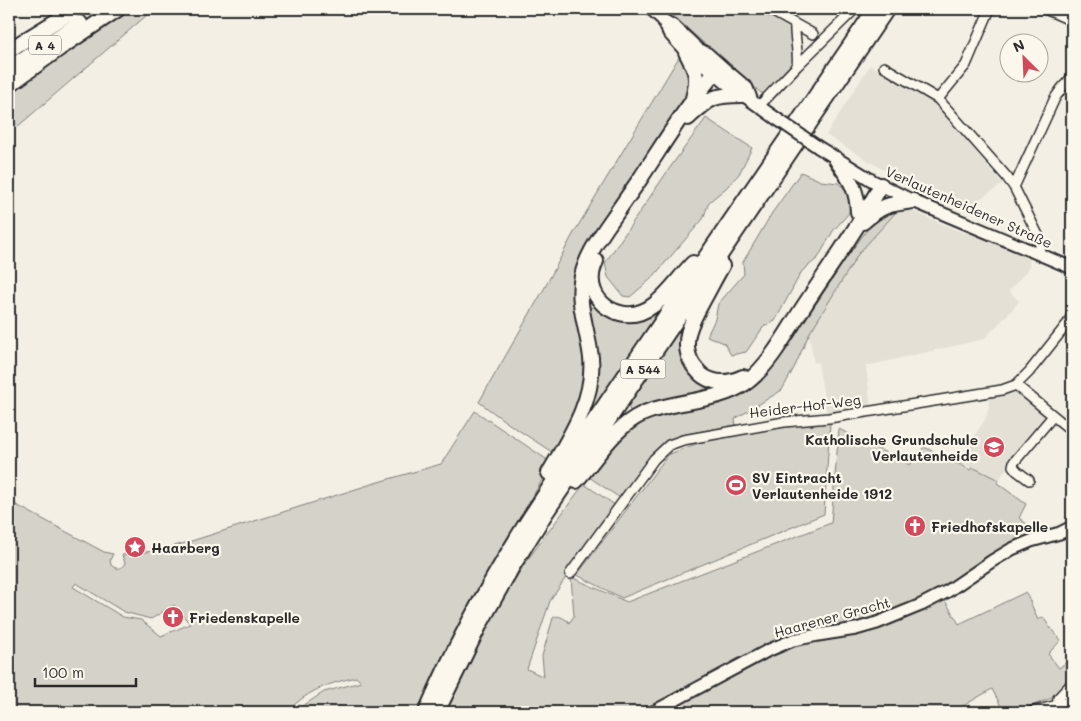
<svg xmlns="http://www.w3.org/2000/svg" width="1081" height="721" font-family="Mali,sans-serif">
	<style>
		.built { fill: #e4e0d6 }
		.green { fill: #d5d2c9; stroke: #807e7a; fill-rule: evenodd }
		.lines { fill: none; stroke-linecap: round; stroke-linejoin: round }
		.minor-casing { stroke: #2b2b2b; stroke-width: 12 }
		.major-casing { stroke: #2b2b2b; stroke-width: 15 }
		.highway-casing { stroke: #2b2b2b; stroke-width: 18 }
		.minor { stroke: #fbf7ec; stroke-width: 9 }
		.major { stroke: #fbf7ec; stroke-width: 11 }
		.highway { stroke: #fbf7ec; stroke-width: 14 }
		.major-bridge-casing { stroke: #2b2b2b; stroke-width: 15; stroke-linecap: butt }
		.major-bridge { stroke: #fbf7ec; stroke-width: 11 }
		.labels { text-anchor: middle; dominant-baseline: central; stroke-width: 4.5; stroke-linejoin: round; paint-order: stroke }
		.shield { fill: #fbf7ec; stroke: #696865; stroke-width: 1 }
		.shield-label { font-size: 12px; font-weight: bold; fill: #2b2b2b }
		.street-label { font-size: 14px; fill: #2b2b2b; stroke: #fbf7ec }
		.poi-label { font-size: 14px; font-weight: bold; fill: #2b2b2b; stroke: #fbf7ec; text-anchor: start }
	</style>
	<rect width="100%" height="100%" fill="#f3efe4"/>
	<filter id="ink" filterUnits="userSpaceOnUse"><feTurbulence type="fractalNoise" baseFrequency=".02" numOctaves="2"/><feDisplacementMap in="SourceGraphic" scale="10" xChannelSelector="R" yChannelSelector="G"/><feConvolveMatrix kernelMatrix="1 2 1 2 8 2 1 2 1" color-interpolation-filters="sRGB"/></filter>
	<g filter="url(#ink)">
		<path class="built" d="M870,65l65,37 68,82 -25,16 -10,12 -86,-43 -56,-34z
			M903,207l58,25 15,3 54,23 -1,10 -20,23 10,10 -7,9 -28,29 -118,27 5,42 -44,7 -9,-53 -4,1 -5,-29 50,-81 38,-43z
			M1004,393h14l7,2 24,21 -37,44 -13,20 -42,-19 28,-41 4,-13 -1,-11z"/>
		<path class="green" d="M131,9h23l-145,125v-38l48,-39 29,-20z
			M665,9h96l22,12 6,5 3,8 4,24 -4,9 -19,20 -9,6h-3z
			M679,57l10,8 5,20 -13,30 -94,140v110l-2,30 -30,59 -46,-30 -30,-22 65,-113 28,-53z
			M706,118l46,30 -13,26 -13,14 -17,14 -6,17 -51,59 -22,19 -7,-1 -15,-19 -3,-14 64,-94z
			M801,172l20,9 17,2 13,10 -2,20 -16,18 -15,27 -16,13 -27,50 -11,5 -18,26 -15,3 -7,-12 -17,-7 8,-17 3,-15 26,-30 -1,-12 29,-49z
			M889,209l9,1 -39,43 -50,81 -14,32 -13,24 -47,29 1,6 -55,10 -14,6 -16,16 -31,41 -31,-21 18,-30 23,-22 27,-12 44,-8 44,-11 21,-19 32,-44 51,-77 27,-36z
			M671,295l-79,118 -5,-104 9,-3 14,13 15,3 16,-3z
			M688,315l-3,40 29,31 -82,29 -4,-9z
			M475,411l77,52 -84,145 -50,104h-120v-3l26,-17 37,-10 -5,-5c-24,6 -43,11 -62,28l2,7h-287v-211l95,51 9,2 -3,6 1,5c5,5 11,4 14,-2l-3,-8 32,-4 28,-7 193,-61 66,-19zM76,583l48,29 27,7 23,-14 16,19 -29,12 -20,-16 -18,-3 -50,-30z
			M830,423l-6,91 -202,84 -45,-23 91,-120c53,-24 104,-29 162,-32z
			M839,429l71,36 14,-18 47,23 1,-3 27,13 -2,3 29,21 -7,14 21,16 -120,68 -44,18 -110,28 -121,64h-199l31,-69 48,-80 59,-79 31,21 -65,96 -23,68 17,8 -2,-21 11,-38c5,-4 10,0 15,3l1,2 5,-7 -3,-39 56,25 204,-79z
			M1026,592l12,28 5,-3 8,12 10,11 -13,14 11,14 9,-7 4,2v17l-18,17 -38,15h-12l-12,-23 -29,17 -30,6h-267l105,-55 26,-11 59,-11 23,-6 23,-9 42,-21 15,25z"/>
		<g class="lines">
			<g class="minor-casing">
				<path id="minor" d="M768,9l45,25
					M1045,9l27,12
					M795,24c-1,14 4,28 2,42
					M884,67l54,32 68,77 8,11 26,52v9l-2,6
					M938,99l28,-34 24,-56
					M759,106l38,-40 58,-57
					M1014,187l41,-89 7,-10 10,-11
					M1016,385l56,46
					M1029,480l-12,-9 -4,-5 1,-4 39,-46
					M570,574l84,-115 15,-14 14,-5 101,-18 45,-4 173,-28 14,-5 13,-13 39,-49 4,-8
					M1057,705l1,-7 14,-15
					M1031,712l26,-7 15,-3"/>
			</g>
			<g class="major-casing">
				<path id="major" d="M651,9l12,11 12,7 22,21 6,8 4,11
					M663,20l6,13 17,19 12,10 9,5 19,16 51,36
					M700,50l8,4 19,17 20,17 5,13
					M818,147l55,34 40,20 159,67
					M653,712l114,-61 26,-11 25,-5 38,-6 21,-6 44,-18 27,-14 44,-30 20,-12 19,-8 29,-8 12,-6"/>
			</g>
			<g class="highway-casing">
				<path id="highway" d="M9,50l67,-41
					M686,52c10,19 13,25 7,46
					M9,68l71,-45
					M9,85l51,-37 58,-39
					M688,118c22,-20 24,-23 54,-23
					M836,159c13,20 21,28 22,53
					M863,222c19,-17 26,-18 50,-21
					M596,261c-6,13 -6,28 4,40 5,6 12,10 20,12 32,9 54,-31 73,-50
					M722,266c-6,10 -11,20 -17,31 -11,20 -27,44 -12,68 3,4 6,8 10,11 13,9 27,7 40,1
					M549,473c20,-35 46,-73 42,-115 -3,-28 -15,-55 -9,-82 4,-18 14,-33 24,-48 11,-16 23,-33 34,-49 24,-36 46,-73 74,-105
					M576,481c21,-23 37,-53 66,-67 34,-15 73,-10 105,-32 23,-17 41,-52 57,-76 26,-40 55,-79 77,-121
					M426,712c27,-63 60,-124 96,-182 15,-24 31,-47 46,-71l307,-450
					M437,712l43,-88 32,-57 33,-53 342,-505"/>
			</g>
			<use href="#minor" class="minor"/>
			<use href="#major" class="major"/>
			<use href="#highway" class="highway"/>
			<g class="major-bridge-casing">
				<path id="major-bridge" d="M777,119l41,28"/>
			</g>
			<use href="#major-bridge" class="major-bridge"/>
		</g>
	</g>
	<defs>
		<g id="school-disc" transform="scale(1.125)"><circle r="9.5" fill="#d1495b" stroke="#fbf7ec"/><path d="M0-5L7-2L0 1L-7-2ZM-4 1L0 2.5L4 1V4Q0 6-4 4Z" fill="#fff"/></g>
		<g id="stadium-disc" transform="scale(1.125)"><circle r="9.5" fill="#d1495b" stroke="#fbf7ec"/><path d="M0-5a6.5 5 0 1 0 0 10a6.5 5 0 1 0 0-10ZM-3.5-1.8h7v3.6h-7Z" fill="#fff"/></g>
		<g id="church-disc" transform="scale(1.125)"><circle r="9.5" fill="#d1495b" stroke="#fbf7ec"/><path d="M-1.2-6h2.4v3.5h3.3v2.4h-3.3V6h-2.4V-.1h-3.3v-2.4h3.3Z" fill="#fff"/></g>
		<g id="sight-disc" transform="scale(1.125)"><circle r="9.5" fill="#d1495b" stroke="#fbf7ec"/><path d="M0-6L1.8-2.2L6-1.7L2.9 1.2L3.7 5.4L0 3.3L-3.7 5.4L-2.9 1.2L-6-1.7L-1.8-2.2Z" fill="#fff"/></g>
	</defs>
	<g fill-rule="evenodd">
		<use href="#school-disc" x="994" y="447"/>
		<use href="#stadium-disc" x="736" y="485"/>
		<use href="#church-disc" x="915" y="526"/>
		<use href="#sight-disc" x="135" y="547"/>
		<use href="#church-disc" x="173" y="617"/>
	</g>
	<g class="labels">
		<g class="shield">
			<rect x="29" y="35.5" width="32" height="19" rx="4"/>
			<rect x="620.5" y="359.5" width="45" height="19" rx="4"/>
		</g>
		<g class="shield-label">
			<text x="45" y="45">A 4</text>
			<text x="643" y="369">A 544</text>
		</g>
		<g class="street-label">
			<text transform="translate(969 207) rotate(24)">Verlautenheidener Straße</text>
			<text transform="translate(805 406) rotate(-7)">Heider-Hof-Weg</text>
			<text transform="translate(832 617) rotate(-15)">Haarener Gracht</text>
		</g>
		<g class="poi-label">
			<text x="978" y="439" text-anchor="end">Katholische Grundschule<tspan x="978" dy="16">Verlautenheide</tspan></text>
			<text x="752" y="477">SV Eintracht<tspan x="752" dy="16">Verlautenheide 1912</tspan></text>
			<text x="931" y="526">Friedhofskapelle</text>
			<text x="151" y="547">Haarberg</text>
			<text x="189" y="617">Friedenskapelle</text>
		</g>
	</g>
	<rect width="1081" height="721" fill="none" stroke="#fbf7ec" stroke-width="30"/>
	<rect x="15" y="15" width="1051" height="691" fill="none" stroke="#2b2b2b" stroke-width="2" filter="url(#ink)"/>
	<g transform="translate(1024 58) rotate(336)"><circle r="24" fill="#fbf7ec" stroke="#a8a59f"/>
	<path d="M0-4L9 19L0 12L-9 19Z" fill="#d1495b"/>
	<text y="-8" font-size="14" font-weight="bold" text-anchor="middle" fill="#2b2b2b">N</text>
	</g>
	<path d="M35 678v8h101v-8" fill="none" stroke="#2b2b2b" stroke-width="2.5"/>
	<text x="42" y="678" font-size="15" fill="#2b2b2b" stroke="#fbf7ec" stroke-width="4" paint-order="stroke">100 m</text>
</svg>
